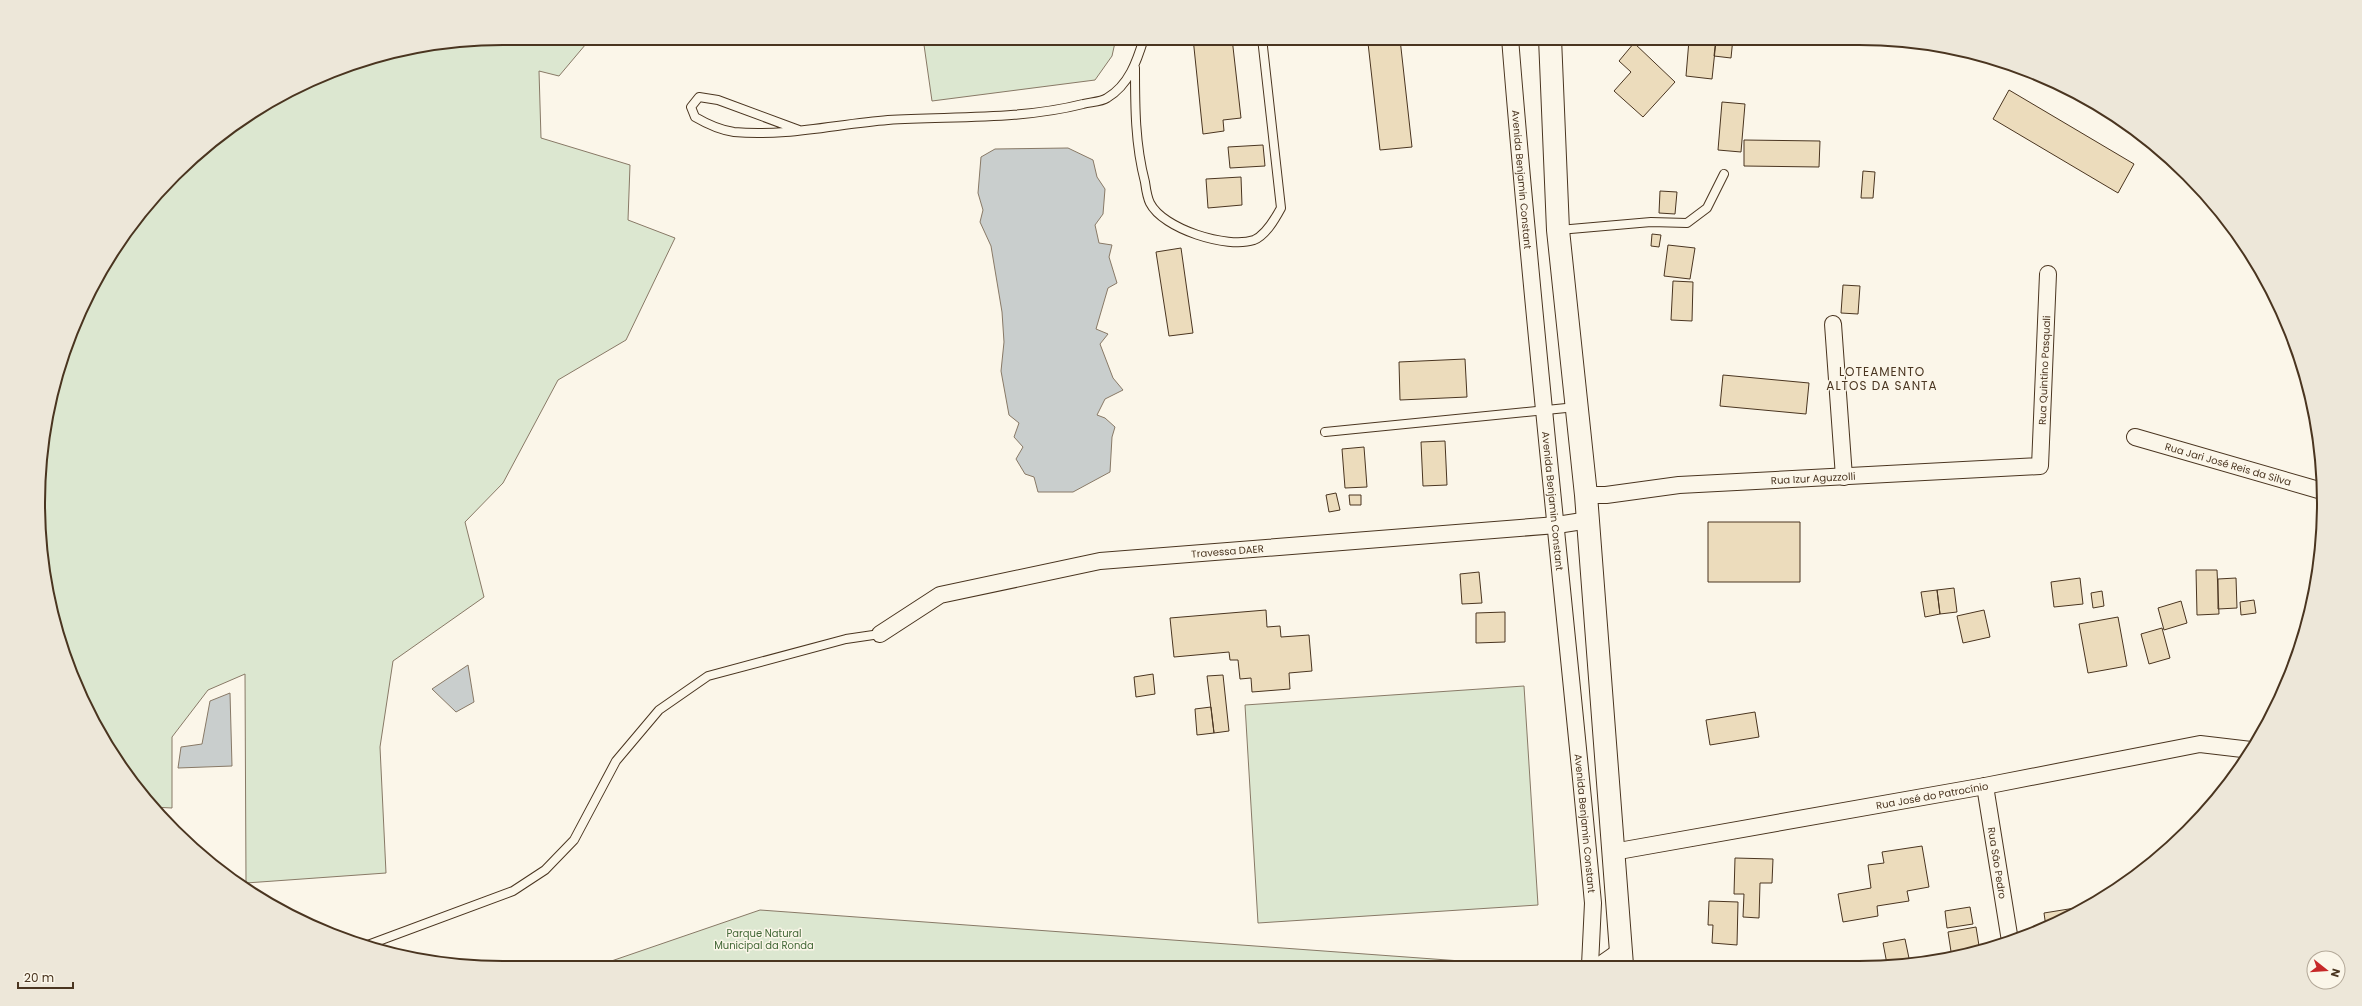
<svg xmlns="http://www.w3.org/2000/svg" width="2362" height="1006" font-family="Poppins,sans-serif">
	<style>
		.green { fill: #dce7d0; stroke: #887966 }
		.water { fill: #c9cecd; stroke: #887966 }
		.building { fill: #ecdcbc; stroke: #4a3520 }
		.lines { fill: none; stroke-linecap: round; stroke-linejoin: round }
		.service-casing { stroke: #4a3520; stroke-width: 10 }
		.minor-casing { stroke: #4a3520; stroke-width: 18 }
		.secondary-casing { stroke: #4a3520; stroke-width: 24 }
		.service { stroke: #fbf6e9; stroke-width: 8 }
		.minor { stroke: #fbf6e9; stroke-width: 16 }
		.secondary { stroke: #fbf6e9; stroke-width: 22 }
		.labels { text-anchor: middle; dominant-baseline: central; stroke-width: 3; stroke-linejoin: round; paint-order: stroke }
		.street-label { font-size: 10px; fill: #4a3520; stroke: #fbf6e9 }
		.park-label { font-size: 10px; fill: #436837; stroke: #fbf6e9 }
		.quarter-label { font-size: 12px; letter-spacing: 1px; fill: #4a3520; stroke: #fbf6e9 }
		.rim { fill: none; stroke: #4a3520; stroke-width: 2 }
	</style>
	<rect width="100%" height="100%" fill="#fbf6e9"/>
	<path class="green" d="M503,38h88l-32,38 -20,-5 2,67 89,27 -2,55 47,18 -49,102 -68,40 -55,103 -38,39 19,75 -91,64 -13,86 6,126 -140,10 -1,-209 -37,16 -36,47v71l-20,-1 -52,-72 -37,-82 -21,-89 -4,-61 9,-90 16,-60 37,-82 53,-74 44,-44 74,-53 82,-37 60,-16z
		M923,38h193l-4,18 -17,24 -163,21z
		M1524,686l14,219 -280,18 -13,-218z
		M760,910l756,55 -925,3z"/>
	<path class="water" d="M1068,148l25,12 4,17 8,12 -2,25 -8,11 4,18 13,2 -3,12 8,26 -9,5 -12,41 12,5 -8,10 13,34 10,12 -18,9 -8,16 8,3 10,9 -3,10 -2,35 -37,20h-35l-4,-15 -9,-3 -9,-15 7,-12 -9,-10 5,-14 -10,-8 -8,-44 3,-29 -2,-30 -11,-66 -11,-24 3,-12 -5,-17 3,-36 14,-8z
		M468,665l6,37 -18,10 -24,-23z
		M230,693l2,73 -54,2 3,-21 21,-3 8,-43z"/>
	<path class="building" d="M1193,38h39l9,80 -18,2 1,11 -21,3z
		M1716,38h17l-2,20 -17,-2z
		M1400,39l12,108 -32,3 -12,-107z
		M1701,39l15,2 -4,38 -26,-3 3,-36 12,1z
		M1634,43l41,39 -32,35 -29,-26 17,-19 -12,-11z
		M2009,90l125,74 -16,29 -125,-74z
		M1722,102l23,2 -4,48 -23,-2z
		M1744,140l76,1 -1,26 -75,-1z
		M1263,145l2,21 -35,2 -2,-21z
		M1863,171l12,1 -2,26h-12z
		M1241,177l1,28 -34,3 -2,-29z
		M1660,191l17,1 -2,22 -16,-1z
		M1652,234l9,1 -2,12 -8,-1z
		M1668,245l27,3 -5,31 -26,-3z
		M1181,248l12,85 -24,3 -13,-84z
		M1673,281l20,1 -1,39 -21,-1z
		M1843,285l17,1 -2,28 -17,-1z
		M1465,359l2,38 -67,3 -1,-38z
		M1723,375l86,8 -3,31 -86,-8z
		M1445,441l2,44 -24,1 -2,-44z
		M1364,447l3,40 -22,1 -3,-39z
		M1336,493l4,17 -11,2 -3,-17z
		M1349,495h12v10h-11z
		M1708,522h92v60h-92z
		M2196,570h21l2,44 -22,1z
		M1479,572l3,31 -20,1 -2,-30z
		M2080,578l3,26 -29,3 -3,-25z
		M2236,578l1,30 -19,1v-30z
		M1954,588l3,24 -17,2 -3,-24z
		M1937,590l3,24 -15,3 -4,-25z
		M2102,591l2,15 -11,2 -2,-15z
		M2254,600l2,13 -15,2 -1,-13z
		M2181,601l6,22 -23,7 -6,-22z
		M1266,610l1,17 13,-1 1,11 28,-2 3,36 -23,2 1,16 -38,3 -1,-14 -11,1 -2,-19h-8l-1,-8 -55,5 -4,-39z
		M1984,610l6,27 -27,6 -6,-27z
		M1505,612v30l-29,1v-30z
		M2118,617l9,49 -39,7 -9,-49z
		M2162,628l8,30 -21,6 -8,-30z
		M1153,674l2,20 -19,3 -2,-20z
		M1223,675l6,56 -15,2 -7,-57z
		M1211,707l3,26 -17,2 -2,-26z
		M1755,712l4,25 -49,8 -4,-25z
		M1922,846l7,41 -22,4 2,10 -32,5 1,10 -35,6 -5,-28 33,-6 -3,-23 16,-2 -2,-11z
		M1735,858l38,1 -1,24h-12l-1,35 -16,-1 1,-23h-10z
		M1709,901l29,1 -1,43 -25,-2 1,-18h-5z
		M1970,907l3,17 -26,4 -2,-17z
		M2075,908l1,5 -12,7 -18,7 -2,-14z
		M1976,927l4,25 -28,6 -4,-26z
		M1905,939l5,24 -23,1 -4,-21z"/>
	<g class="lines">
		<g class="service-casing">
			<path id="service" d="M1135,68c0,38 0,76 10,114 1,7 2,15 5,21 13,26 77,46 104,37 12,-5 21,-21 27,-32l-19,-170
				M799,130l-81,-30 -19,-3 -8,10 4,10c12,7 24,13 39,15 51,5 103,-8 154,-12 65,-4 132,0 195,-16 7,-2 18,-2 24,-6 22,-13 30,-37 37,-60
				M1559,230l92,-8 36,1 20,-15 17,-34
				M1325,432l251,-25
				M365,946l148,-55 32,-21 29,-30 42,-79 43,-51 49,-34 138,-37 34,-5"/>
		</g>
		<g class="minor-casing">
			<g id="minor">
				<path id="s1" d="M1510,38c23,289 56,577 83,865l-3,62"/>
				<path d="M1833,324l11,153"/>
				<path id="s2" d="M2135,437l187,54"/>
				<path id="s3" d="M1586,495h20l73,-10 361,-19 8,-192"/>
				<path id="s4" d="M880,634l60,-39 160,-34 457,-36 32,-5"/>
				<path id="s5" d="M1985,786l25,155"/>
				<path id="s6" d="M1613,852l372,-66 215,-42 51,6"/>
				<path d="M1600,965l20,-14"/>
			</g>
		</g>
		<g class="secondary-casing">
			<path id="secondary" d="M1550,38l8,192 28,265 36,470"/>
		</g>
		<use href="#service" class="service"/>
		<use href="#minor" class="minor"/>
		<use href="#secondary" class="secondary"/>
	</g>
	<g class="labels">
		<g class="street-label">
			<text stroke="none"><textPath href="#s1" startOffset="142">Avenida Benjamin Constant</textPath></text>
			<text stroke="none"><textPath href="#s3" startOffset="551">Rua Quintino Pasquali</textPath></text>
			<text stroke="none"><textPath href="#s2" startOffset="97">Rua Jari José Reis da Silva</textPath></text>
			<text stroke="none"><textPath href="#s3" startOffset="228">Rua Izur Aguzzolli</textPath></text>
			<text stroke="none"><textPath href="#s1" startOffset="465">Avenida Benjamin Constant</textPath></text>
			<text stroke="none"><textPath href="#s4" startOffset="363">Travessa DAER</textPath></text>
			<text stroke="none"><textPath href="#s6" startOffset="324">Rua José do Patrocínio</textPath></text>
			<text stroke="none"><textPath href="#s1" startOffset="789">Avenida Benjamin Constant</textPath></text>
			<text stroke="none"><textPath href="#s5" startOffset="78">Rua São Pedro</textPath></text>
		</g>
		<g class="park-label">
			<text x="764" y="933">Parque Natural<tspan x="764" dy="12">Municipal da Ronda</tspan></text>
		</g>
		<g class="quarter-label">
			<text x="1882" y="371">LOTEAMENTO<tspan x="1882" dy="14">ALTOS DA SANTA</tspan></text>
		</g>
	</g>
	<path d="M0 0H2362V1006H0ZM503 45H1859A458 458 0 0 1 2317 503V503A458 458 0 0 1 1859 961H503A458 458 0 0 1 45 503V503A458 458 0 0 1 503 45Z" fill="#ede7d9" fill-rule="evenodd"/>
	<path class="rim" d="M503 45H1859A458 458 0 0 1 2317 503V503A458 458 0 0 1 1859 961H503A458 458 0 0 1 45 503V503A458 458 0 0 1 503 45Z"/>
	<g transform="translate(2326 970) rotate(107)"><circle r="19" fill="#fbf6e9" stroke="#b4a999"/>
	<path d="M0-3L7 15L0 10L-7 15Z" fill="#c62828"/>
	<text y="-6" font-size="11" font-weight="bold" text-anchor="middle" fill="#4a3520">N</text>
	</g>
	<path d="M18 982v6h55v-6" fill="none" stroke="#4a3520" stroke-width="2"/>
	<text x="24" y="982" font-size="12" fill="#4a3520" stroke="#fbf6e9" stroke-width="3" paint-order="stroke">20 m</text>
</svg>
